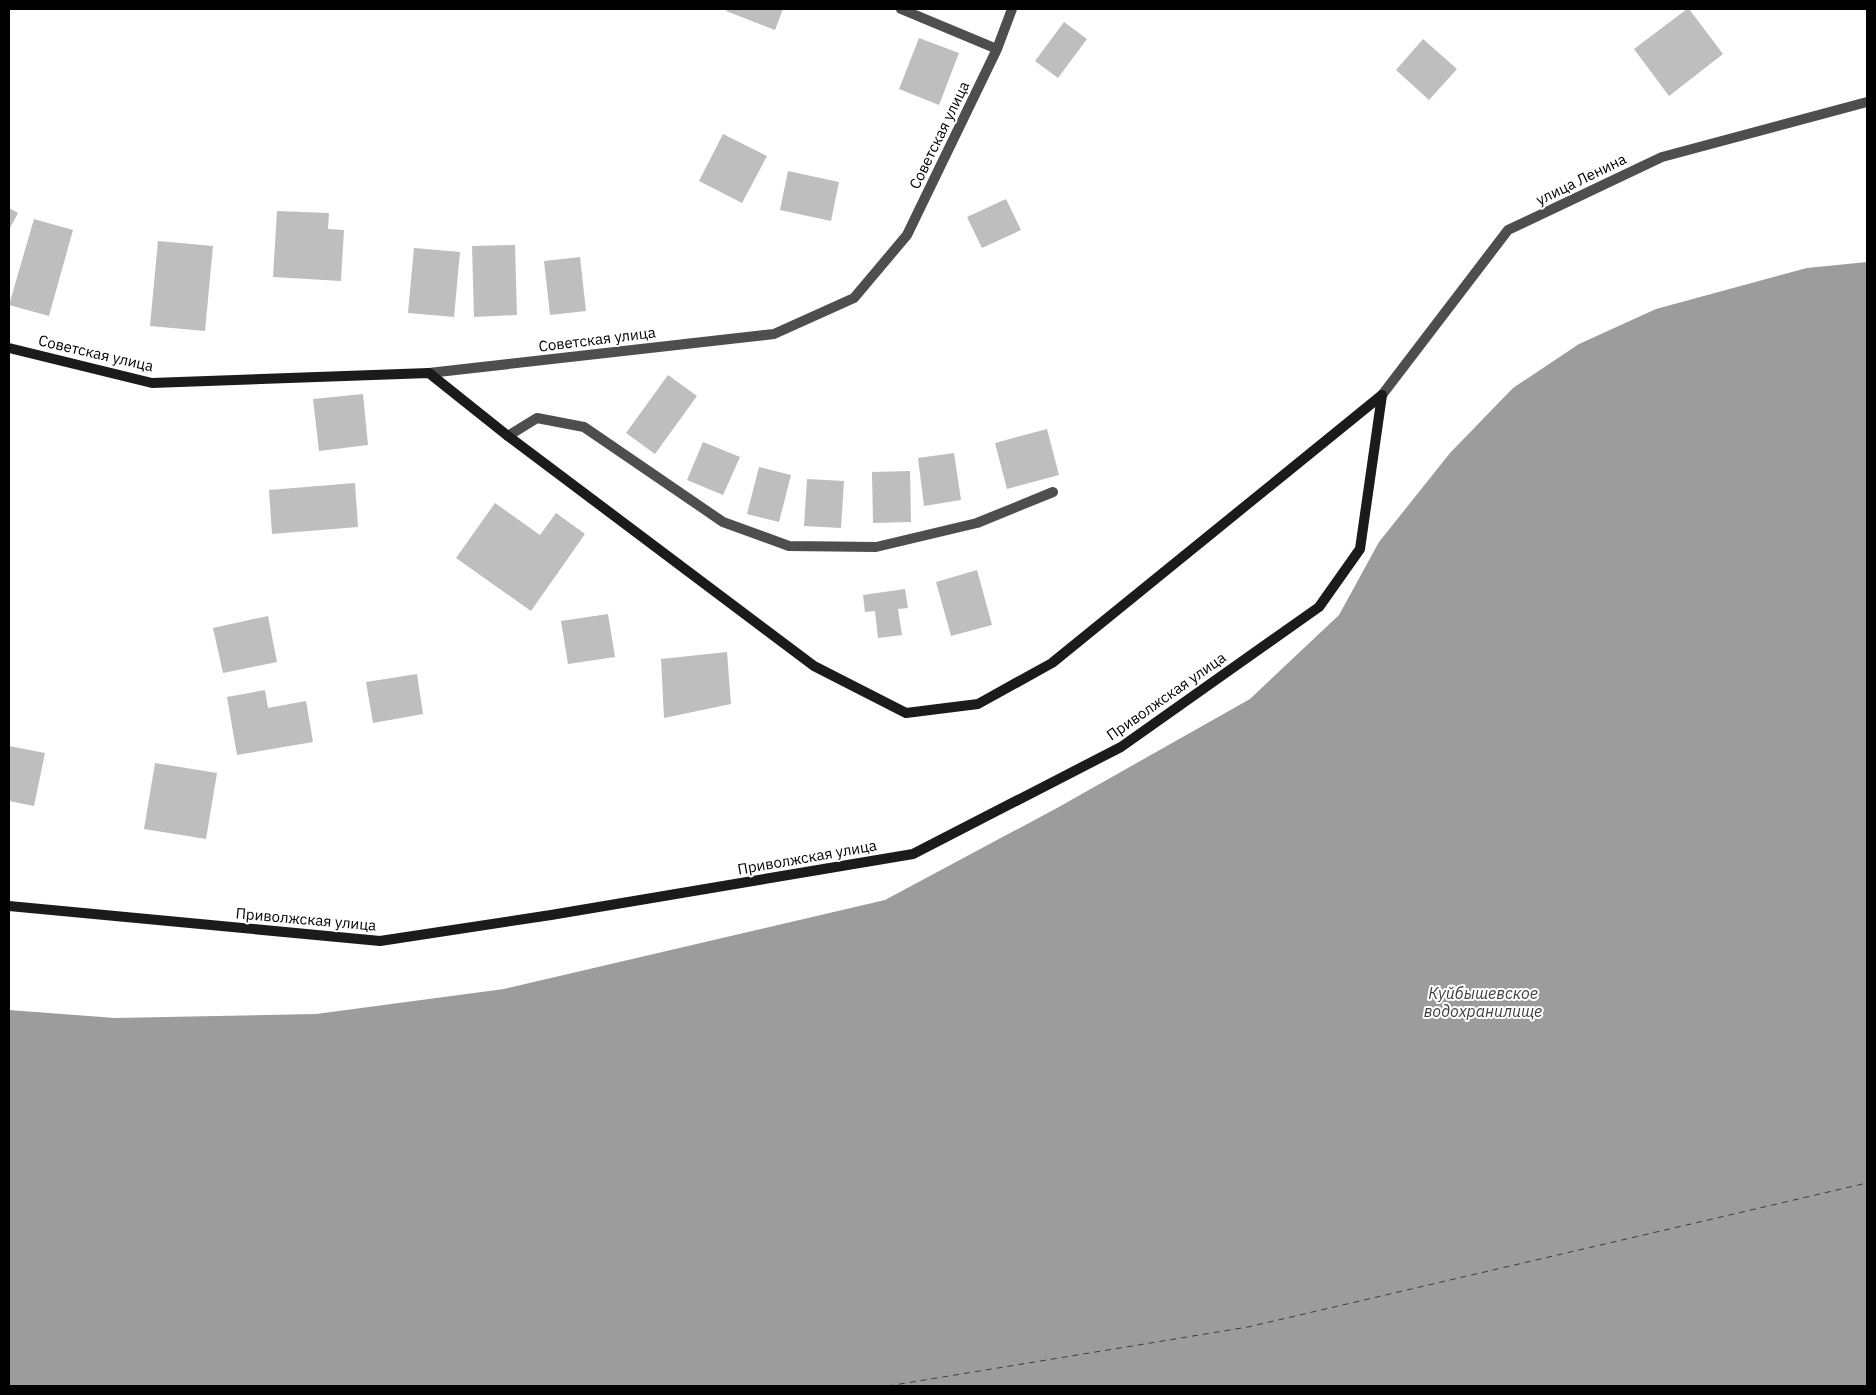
<svg xmlns="http://www.w3.org/2000/svg" width="1876" height="1395" font-family="'IBM Plex Sans',sans-serif">
	<style>
		.water { fill: #9c9c9c }
		.lines { fill: none; stroke-linecap: round; stroke-linejoin: round }
		.ferry { stroke: #3d3d3d; stroke-width: 1; stroke-dasharray: 6 5; stroke-linecap: butt }
		.building { fill: #bebebe }
		.lane { stroke: #4e4e4e; stroke-width: 10 }
		.street { stroke: #4e4e4e; stroke-width: 10 }
		.secondary { stroke: #1b1b1b; stroke-width: 10 }
		.labels { text-anchor: middle; dominant-baseline: central; stroke-width: 4; stroke-linejoin: round; paint-order: stroke }
		.street-label { font-size: 15px; fill: #000; stroke: #fff }
		.water-label { font-size: 16px; font-style: italic; fill: #3d3d3d; stroke: #fff }
	</style>
	<rect width="100%" height="100%" fill="#fff"/>
	<path class="water" d="M1867,262v1124h-1858v-376l106,8 201,-4 188,-25 381,-89 172,-92 193,-109 89,-84 40,-73 71,-89 63,-65 66,-44 77,-35 151,-41z"/>
	<g class="lines">
		<path class="ferry" d="M888,1386l360,-59 619,-144"/>
	</g>
	<path class="building" d="M727,9h56l-8,21 -49,-19z
		M1687,9h2l34,45 -54,42 -35,-47z
		M1064,22l23,17 -29,39 -23,-17z
		M919,38l40,15 -20,52 -40,-16z
		M1423,39l34,30 -28,31 -33,-30z
		M723,134l44,22 -25,47 -43,-22z
		M788,171l51,11 -8,39 -51,-11z
		M1006,199l15,31 -39,18 -15,-31z
		M9,208l9,5 -9,17z
		M277,211l52,2 -1,16 16,1 -3,51 -68,-4z
		M34,219l39,11 -24,86 -40,-11z
		M158,241l55,5 -8,85 -55,-5z
		M515,245l2,70 -43,2 -2,-71z
		M414,248l46,4 -6,65 -46,-4z
		M580,257l6,54 -36,4 -6,-54z
		M668,375l29,21 -42,58 -29,-21z
		M363,394l5,51 -49,6 -6,-52z
		M1047,429l12,46 -52,14 -12,-46z
		M703,442l37,15 -17,38 -36,-15z
		M954,453l7,47 -37,6 -6,-48z
		M759,467l32,8 -12,47 -32,-8z
		M910,471l1,51 -38,1 -1,-51z
		M807,479l37,2 -3,47 -37,-2z
		M355,483l3,44 -86,7 -3,-44z
		M495,503l45,32 16,-22 29,21 -54,77 -75,-53z
		M977,570l15,55 -41,11 -15,-54z
		M905,589l3,19 -10,1 4,26 -24,3 -3,-27 -10,1 -2,-17z
		M608,614l7,43 -47,7 -7,-43z
		M268,616l9,46 -54,11 -10,-45z
		M727,652l4,52 -67,14 -3,-59z
		M417,674l6,40 -50,9 -7,-41z
		M265,690l3,18 38,-7 7,41 -76,13 -10,-58z
		M9,746l36,7 -11,53 -25,-5z
		M155,763l62,10 -11,66 -62,-10z"/>
	<g class="lines">
		<path class="lane" d="M508,436l29,-18 47,9 139,95 66,24 87,1 101,-24 76,-31"/>
		<path class="street" d="M901,9l96,40
			M429,373l345,-39 80,-36 53,-63 90,-186 15,-40
			M1382,395l126,-165 154,-73 205,-55"/>
		<path class="secondary" d="M9,348l143,35 277,-10 79,63 306,230 92,47 72,-9 74,-41 330,-268
			M9,906l371,35 171,-26 362,-61 208,-107 198,-140 41,-58 22,-154"/>
	</g>
	<g class="labels">
		<g class="street-label">
			<text transform="translate(939 135) rotate(-64)">Советская улица</text>
			<text transform="translate(1581 179) rotate(-26)">улица Ленина</text>
			<text transform="translate(597 339) rotate(-7)">Советская улица</text>
			<text transform="translate(96 353) rotate(13)">Советская улица</text>
			<text transform="translate(1166 696) rotate(-35)">Приволжская улица</text>
			<text transform="translate(807 857) rotate(-10)">Приволжская улица</text>
			<text transform="translate(306 919) rotate(5)">Приволжская улица</text>
		</g>
		<g class="water-label">
			<text x="1483" y="993">Куйбышевское<tspan x="1483" dy="18">водохранилище</tspan></text>
		</g>
	</g>
	<rect width="1876" height="1395" fill="none" stroke="#000000" stroke-width="20"/>
</svg>
